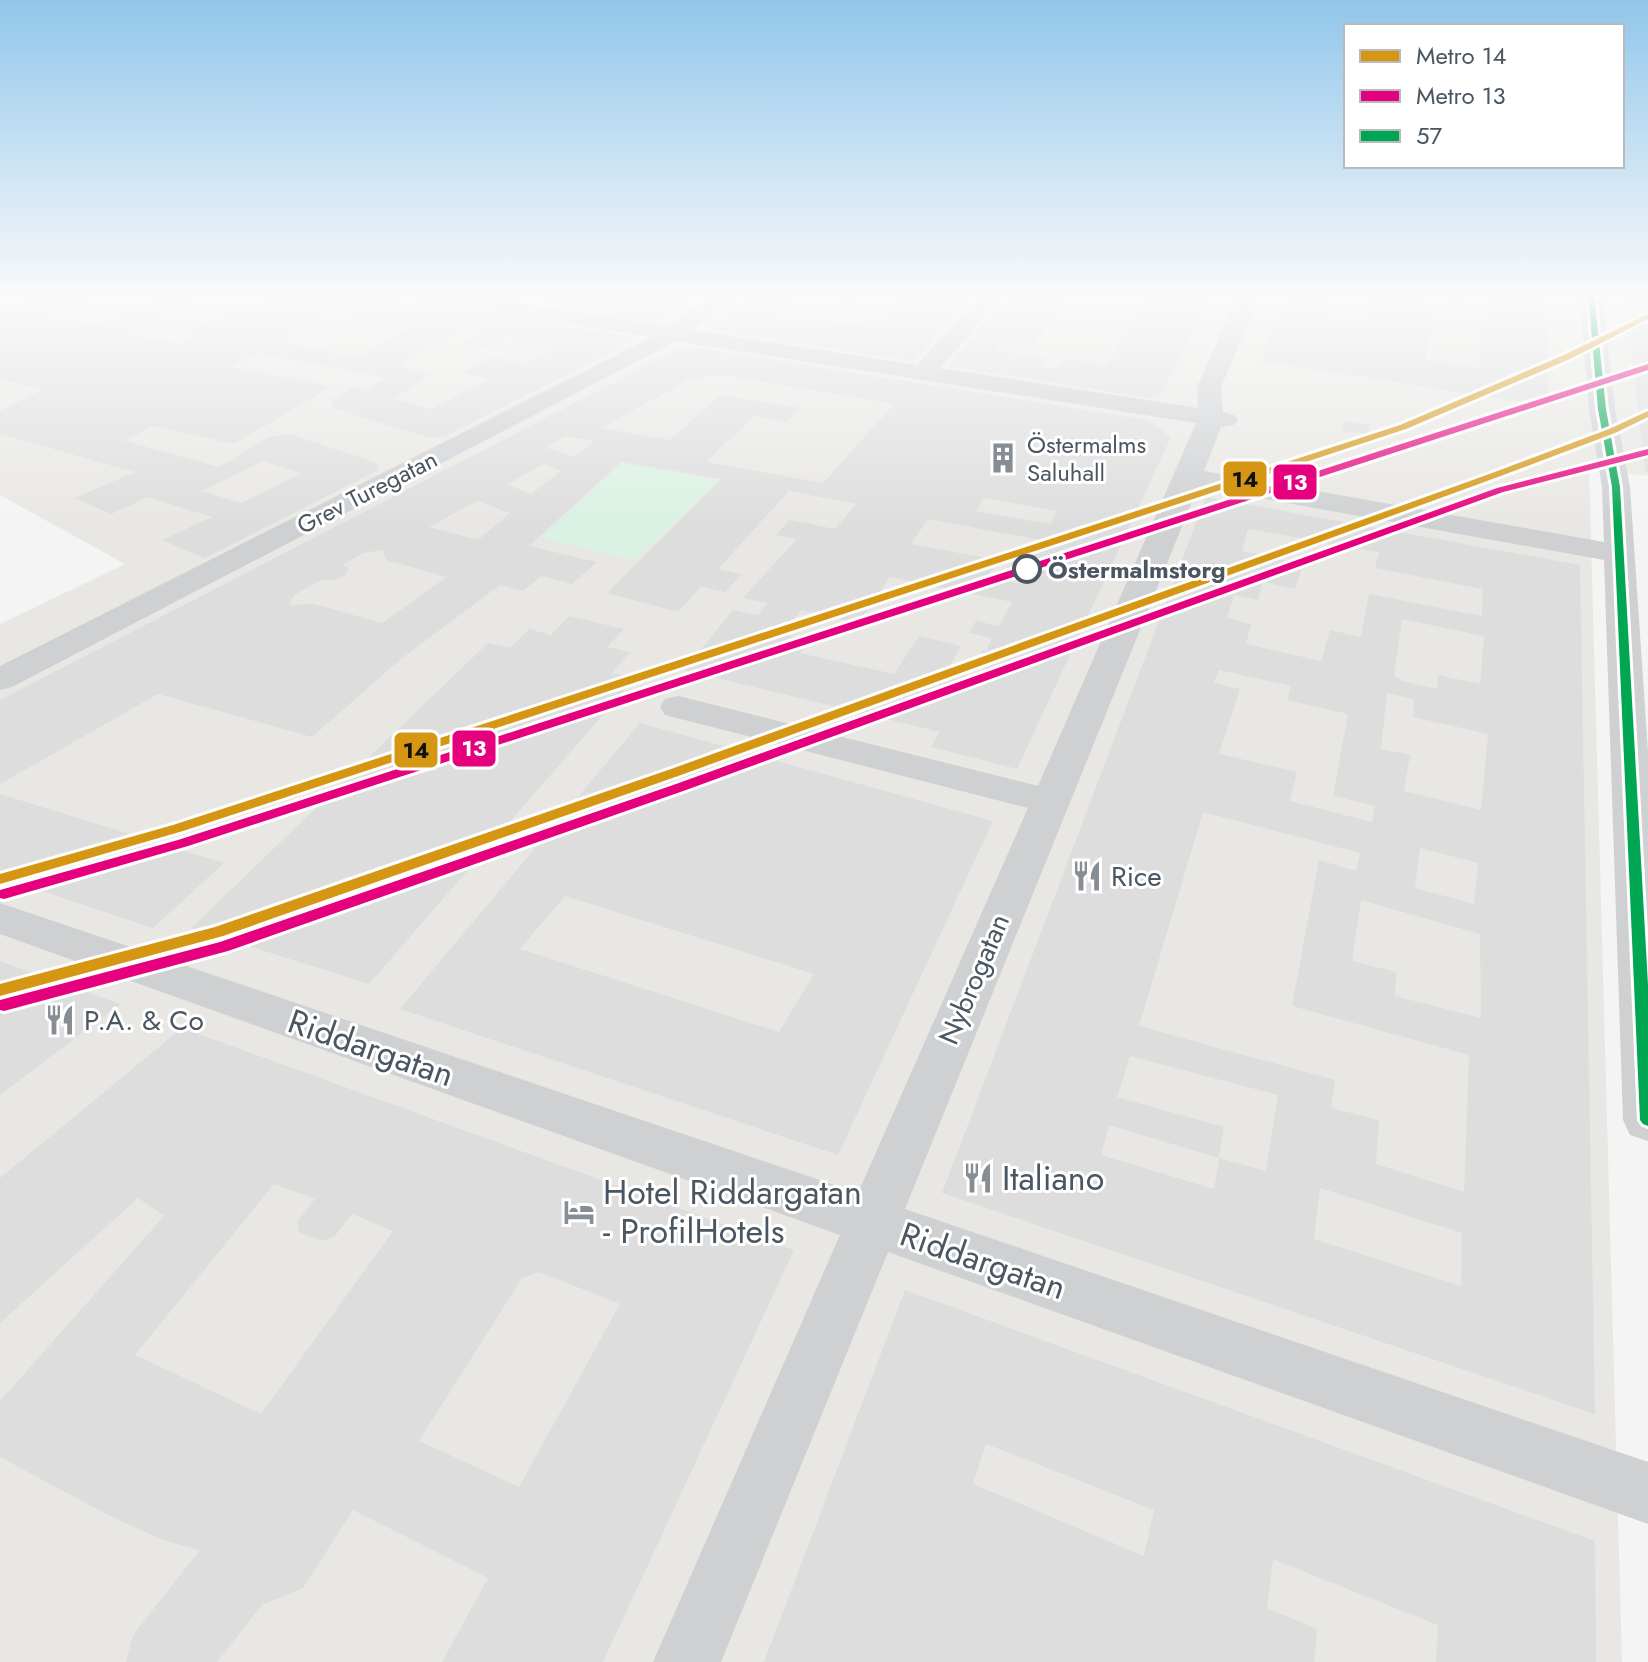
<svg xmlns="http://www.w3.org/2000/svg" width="1648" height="1662" font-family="Jost,sans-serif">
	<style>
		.commercial { fill: #e8e7e3 }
		.green { fill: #d9f2e3 }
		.building { fill: #ddddde; fill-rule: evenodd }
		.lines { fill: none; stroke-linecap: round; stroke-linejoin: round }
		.street { fill: #ced0d2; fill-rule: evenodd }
		.bus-1-casing { stroke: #fff; stroke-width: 6 }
		.bus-1 { fill: #00a651; fill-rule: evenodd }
		.metro-1-casing { stroke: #fff; stroke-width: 6 }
		.metro-2-casing { stroke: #fff; stroke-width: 6 }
		.metro-1 { fill: #d49613; fill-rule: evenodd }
		.metro-2 { fill: #e5007d; fill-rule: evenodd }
		.stop-dot { fill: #fff; stroke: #4a5661; stroke-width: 4 }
		.labels { text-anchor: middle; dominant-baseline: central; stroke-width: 6; stroke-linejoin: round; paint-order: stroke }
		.far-poi-label { font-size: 24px; fill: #4a5661; stroke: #fff; text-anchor: start }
		.far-street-label { font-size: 24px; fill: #4a5661; stroke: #fff }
		.far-stop-label { font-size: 24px; font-weight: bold; fill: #4a5661; stroke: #fff; text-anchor: start }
		.poi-label { font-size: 28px; fill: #4a5661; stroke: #fff; text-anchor: start }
		.street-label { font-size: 28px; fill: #4a5661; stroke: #fff }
		.near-street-label { font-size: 34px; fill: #4a5661; stroke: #fff }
		.near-poi-label { font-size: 34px; fill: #4a5661; stroke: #fff; text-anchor: start }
		.line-badge { stroke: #fff; stroke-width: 3 }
		.badge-label { font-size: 22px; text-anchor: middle; font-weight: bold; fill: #fff }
		.pale-badge-label { font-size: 22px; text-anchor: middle; font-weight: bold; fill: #111 }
	</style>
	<rect width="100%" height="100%" fill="#f4f4f4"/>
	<path class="commercial" d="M10,294h1638v182l-59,-8 33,1194h-1622v-1038l125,-60 -125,-69v-197z"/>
	<path class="green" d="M622,463l97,17 -84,80 -94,-22z"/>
	<path class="building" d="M36,294h69l-36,16 -13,-2 -16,7 56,10 68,-31h43l-79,37v3l51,10 16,-8 -13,-2 61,-30 13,2 12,-6 -25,-6h122l265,42 2,5 -188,96 -14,1 -97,-30 -1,-8 22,-13 14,3 19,-12 -132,-25 -24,14 101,19 -98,58 -81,-18 -28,15 94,26 50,-30 20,-3 89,29v7l-173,88 -43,-18 50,-23 -64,-20 -37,17 -36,-16 60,-26 -135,-38v-23l45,-22 -45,-9v-71zM328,313l68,12 10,-6 13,3 -60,35 -83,-15zM461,328l23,3 -19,12 21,5 21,-11 51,10 -35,17 -32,-7 -29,15 29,7 -61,30 -37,-11 40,-24 -34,-8zM264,461l37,12 -60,30 -39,-12z
		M495,294h208l-43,28z
		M753,294h44l-4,4h4l-22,20 28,4 5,-4 68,10 16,-15 20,3 -15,-14 -12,-2 -6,-6h95l-60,67 -204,-32z
		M843,294h20l-14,13 -17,-2z
		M1009,294h62l-38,53 -32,-5 -6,8 50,8 -5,8 19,3 5,-10 43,6 41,-71h62l-50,102 -10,2 -196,-31 -4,-3z
		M1285,294h49l-7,21 38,5 5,-21 -24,-5h41l49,7v-7h113l-1,112 -287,-45zM1468,299l16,2 -5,67 -54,-8 11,-59 31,3z
		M1625,294h23v178l-3,-2z
		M685,346l462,74 24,17 -154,332 -86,-22 9,-15 -256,-62 49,-60 25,5 10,-12 -25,-5 54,-59 -21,-4 13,-15 46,9 21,-25 -67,-13 -71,78 24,5 -17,18 -24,-5 -23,25 -71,-19 115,-114 -101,-17 -92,84 68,16 -25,22 -31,-8 -18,15 -23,-6 -99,74 -89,78 -154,-43 -158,90v-84zM718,375l100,16 76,13 -71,79 -117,-21 48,-46 32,6 15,-14 -81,-13 -50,45 -69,-12 89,-49zM566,436l14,3 14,2 -19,16 -30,-10zM544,464l17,7 -30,23 -24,-10zM984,498l73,13 -7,13 -74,-13zM477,501l33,12 -32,27 -49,-13zM928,519l118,22 -5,8 -12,-2 -11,5 3,8 12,5 -11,19 -34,-7 9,-17 -86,-16zM383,550l3,10 61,17 -65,46 -68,-19 -25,1 5,-10 27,-15h15l10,-5 3,-7 -6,-3 20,-12zM890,577l122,25 -13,24 -23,-5 -7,12 23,5 -6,13 -4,-1 -3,13 12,18 -44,-10 14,-25 -42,-10 -25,38 -94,-21 10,-13 -28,-6 19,-24 57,13z
		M1343,421l26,4v10l-27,-4z
		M1206,497l374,68 15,849 -653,-221zM1248,529l131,23 -4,16 108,21 -1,27 -113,-22 -8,43 -31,-7 -9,31 -75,-17 5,-20 -24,-6 7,-23 24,5 5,-18 32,7 8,-25 -61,-13zM1402,619l82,17 -4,48 -42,-9 -1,14 -35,-8 -8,-6zM1219,670l72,16 -4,14 61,14 -15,82 42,10 -3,16 -82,-21 7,-29 -78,-18 21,-65 -26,-6zM1387,693l27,6 -1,18 75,17 -7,76 -77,-19 6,-36 -29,-6zM1203,812l157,41 -4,18 -37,-11 -27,146 177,49 -5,137 -88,-28 3,-44 -48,-12 4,-28 -196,-54zM1420,848l58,15 -4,41 -59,-16zM1361,900l119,34 1,84 -86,-22 1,-24 -44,-11zM1130,1056l148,39 -12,76 -47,-13 5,-31 -107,-30zM1109,1125l110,33 -5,31 -113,-34zM1320,1188l142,45 -1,53 -147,-47z
		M569,616l55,13 -17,18 23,5 -18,21 23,5 -266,306 -178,-56 297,-285 22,5 19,-19 22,6z
		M640,723l353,98 -155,334 -438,-146zM565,896l249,78 -35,58 -259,-83z
		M0,794l224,69 -71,65 -153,-51z
		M0,961l120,43 -120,91z
		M182,1028l612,222 -191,412h-161l46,-84 -135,-68 -50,78 -41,17 -45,57h-91l7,-27 67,-85 -37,-10 -53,-24 -110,-59v-56l164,-185 -26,-18 -138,125v-145zM274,1184l41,15 -18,23 2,10 23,9 12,-4 18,-23 41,17 -132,183 -126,-59zM539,1272l81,32 -101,183 -100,-46 103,-163z
		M905,1290l690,251 1,121h-160l2,-37 -165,-66 -6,49 50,21 -3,33h-550zM986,1444l168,66 -10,46 -171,-72z"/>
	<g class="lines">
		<path class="street" d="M410,294h53l205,32 47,-32h25l-48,36 225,35 64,-71h23l-64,74 258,40 -1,-21 41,-93h22l-39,93 2,25 11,3 4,5 -4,5 -13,2 -17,44 400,71 -2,-55 -13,-78 -9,-115h22l13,115 15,78 18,265v389l-18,-6 -7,-15 -19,-560 -406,-73 -293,722 743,253v62l-760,-272 -167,410h-68l187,-427 -840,-301v-31l858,290 170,-385 -363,-93 -5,-8 5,-8 13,-3 360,90 158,-363 -520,-82 -664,346 -12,3v-24l652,-329 -231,-37z"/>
		<g class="bus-1-casing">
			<path id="bus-1" d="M1588,294h6l12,115 14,78 28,498v141l-5,-2 -3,-4 -28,-633 -14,-78z"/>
		</g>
		<use href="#bus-1" class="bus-1"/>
		<g class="metro-1-casing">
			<path id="metro-1" d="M1648,314v5l-78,40 -164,70 -1223,402 -183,53v-10l173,-49 1227,-400 164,-70z
				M1648,411v6l-33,16 -117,44 -817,298 -458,161 -223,60v-12l215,-57 456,-158 821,-296 117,-44z"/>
		</g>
		<g class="metro-2-casing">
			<path id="metro-2" d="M1648,364v6l-1460,476 -184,53 -4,-1v-8l178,-50z
				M1648,449v6l-145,37 -817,298 -458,161 -224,60 -4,-1v-10l220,-58 456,-158 821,-296z"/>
		</g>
		<use href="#metro-1" class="metro-1"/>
		<use href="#metro-2" class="metro-2"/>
	</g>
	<linearGradient id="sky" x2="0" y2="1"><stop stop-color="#91c6eb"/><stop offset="0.56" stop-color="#fafafa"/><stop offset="1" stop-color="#fafafa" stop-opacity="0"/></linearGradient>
	<rect width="1648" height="527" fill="url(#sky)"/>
	<defs>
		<g id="building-bare" transform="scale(2.4)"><path d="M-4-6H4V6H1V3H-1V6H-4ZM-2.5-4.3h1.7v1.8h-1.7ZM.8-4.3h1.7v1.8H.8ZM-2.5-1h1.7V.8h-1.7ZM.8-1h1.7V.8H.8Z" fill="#868d94" stroke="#fff" stroke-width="2.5" paint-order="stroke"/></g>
		<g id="restaurant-bare" transform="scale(2.4)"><path d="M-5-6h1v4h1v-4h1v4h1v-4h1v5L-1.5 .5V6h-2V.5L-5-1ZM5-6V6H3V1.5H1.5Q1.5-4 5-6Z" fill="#868d94" stroke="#fff" stroke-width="2.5" paint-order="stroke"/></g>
		<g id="hotel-bare" transform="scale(2.4)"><path d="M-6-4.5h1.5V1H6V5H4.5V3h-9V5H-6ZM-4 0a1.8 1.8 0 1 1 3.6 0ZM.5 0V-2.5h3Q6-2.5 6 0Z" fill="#868d94" stroke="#fff" stroke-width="2.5" paint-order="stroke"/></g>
	</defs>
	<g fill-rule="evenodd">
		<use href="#building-bare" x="1003" y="458"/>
		<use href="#restaurant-bare" x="1087" y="876"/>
		<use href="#restaurant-bare" x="60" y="1020"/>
		<use href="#restaurant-bare" x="978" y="1178"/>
		<use href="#hotel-bare" x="579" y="1212"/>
	</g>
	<circle class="stop-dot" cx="1027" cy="569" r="13"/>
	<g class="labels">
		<g class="far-poi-label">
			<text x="1027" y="444">Östermalms<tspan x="1027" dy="28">Saluhall</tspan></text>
		</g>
		<g class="far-street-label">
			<text transform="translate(367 492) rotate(-27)">Grev Turegatan</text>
		</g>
		<g class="far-stop-label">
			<text x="1048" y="569">Östermalmstorg</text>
		</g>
		<g class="poi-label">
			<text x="1111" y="876">Rice</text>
			<text x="84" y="1020">P.A. &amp; Co</text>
		</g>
		<g class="street-label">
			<text transform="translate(974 979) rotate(-67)">Nybrogatan</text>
		</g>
		<g class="near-street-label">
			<text transform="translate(371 1048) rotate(19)">Riddargatan</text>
			<text transform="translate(983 1261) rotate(19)">Riddargatan</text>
		</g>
		<g class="near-poi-label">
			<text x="1002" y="1178">Italiano</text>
			<text x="603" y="1192">Hotel Riddargatan<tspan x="603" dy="39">- ProfilHotels</tspan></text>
		</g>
	</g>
	<g class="line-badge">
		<rect x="1222" y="460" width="46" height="38" rx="8" fill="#d49613"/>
		<rect x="1272" y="463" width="46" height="38" rx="8" fill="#e5007d"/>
		<rect x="451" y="729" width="46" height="39" rx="8" fill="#e5007d"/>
		<rect x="393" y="731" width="46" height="38" rx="8" fill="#d49613"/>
	</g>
	<g class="badge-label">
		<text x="1295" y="490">13</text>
		<text x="474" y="756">13</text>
	</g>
	<g class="pale-badge-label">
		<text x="1245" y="487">14</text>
		<text x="416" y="758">14</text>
	</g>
	<rect x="1344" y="24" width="280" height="144" fill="#ffffff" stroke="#b7bbc0" stroke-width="2"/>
	<rect x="1360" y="50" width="40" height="12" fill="#d49613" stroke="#b7bbc0" stroke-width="2"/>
	<text x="1416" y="64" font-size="24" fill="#4a5661">Metro 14</text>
	<rect x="1360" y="90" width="40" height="12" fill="#e5007d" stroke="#b7bbc0" stroke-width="2"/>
	<text x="1416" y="104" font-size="24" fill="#4a5661">Metro 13</text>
	<rect x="1360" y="130" width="40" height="12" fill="#00a651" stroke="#b7bbc0" stroke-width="2"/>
	<text x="1416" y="144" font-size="24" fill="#4a5661">57</text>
</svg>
